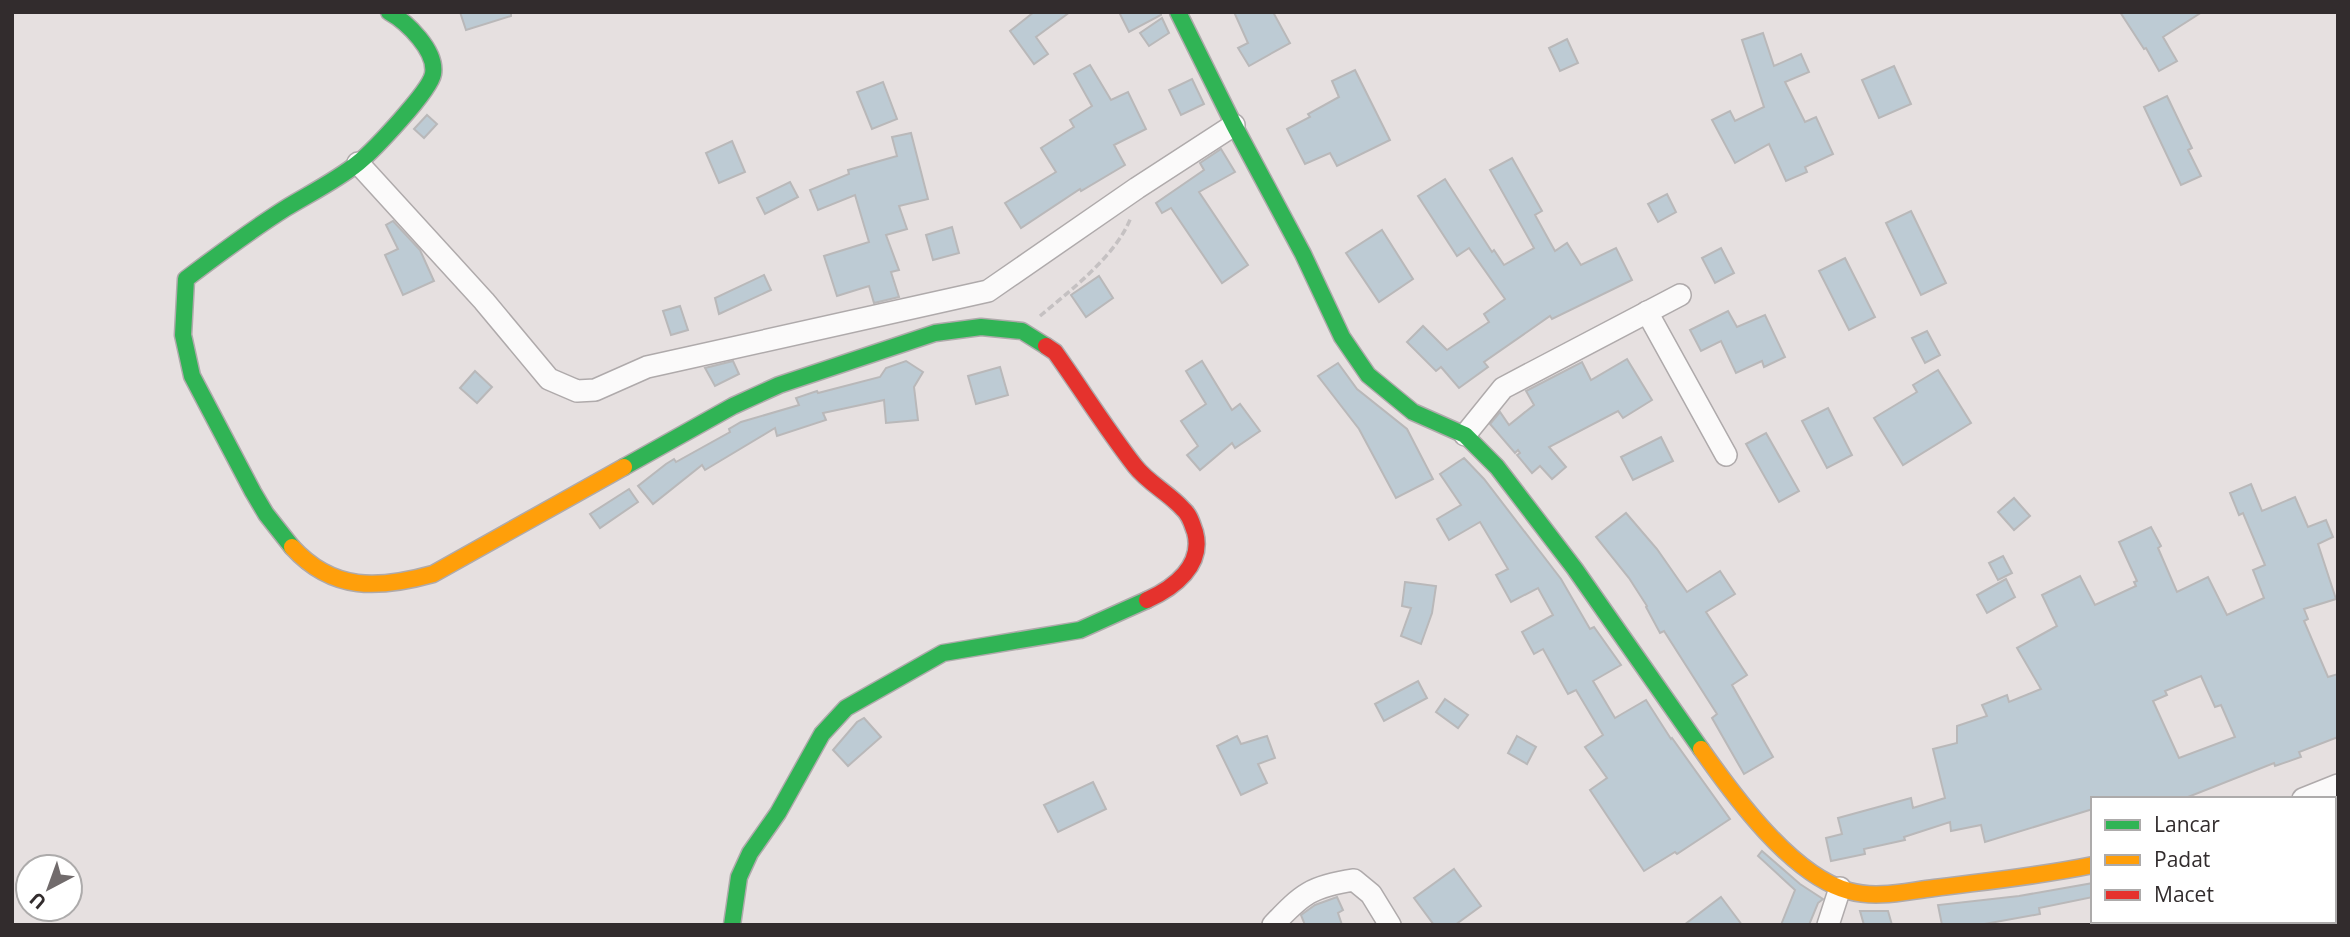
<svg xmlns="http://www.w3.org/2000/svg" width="2350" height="937" viewBox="0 0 2350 937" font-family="'Open Sans',sans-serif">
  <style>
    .building { fill: #bdcbd4; stroke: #b9b8b9; stroke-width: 2; fill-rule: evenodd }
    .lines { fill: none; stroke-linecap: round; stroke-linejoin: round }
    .street-casing { stroke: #afaaab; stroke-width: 24 }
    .fast-casing { stroke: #afaaab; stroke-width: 19 }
    .slow-casing { stroke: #afaaab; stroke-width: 19 }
    .jam-casing { stroke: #afaaab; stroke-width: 19 }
    .path { stroke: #c5c1c2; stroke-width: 3.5; stroke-dasharray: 7 3.5; stroke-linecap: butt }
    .street { stroke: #fbfafa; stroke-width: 21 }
    .fast { stroke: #30b455; stroke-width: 16 }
    .slow { stroke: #ff9f0a; stroke-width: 16 }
    .jam { stroke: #e5322d; stroke-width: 16 }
  </style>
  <rect width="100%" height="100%" fill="#e6e0e0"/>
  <g class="building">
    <path d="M460,12H511V16L466,30Z"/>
    <path d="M1034,12H1070L1036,37L1048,54L1034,64L1010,31Z"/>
    <path d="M1119,12H1161V15L1129,32Z"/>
    <path d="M1234,12H1273L1290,43L1249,66L1238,48L1248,43Z"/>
    <path d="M2120,12H2202L2163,37L2177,61L2159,71L2146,48L2144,49Z"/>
    <path d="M1162,18L1169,33L1149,46L1140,33Z"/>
    <path d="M1763,33L1774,66L1801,54L1809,72L1785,82L1805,122L1816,117L1833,154L1805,167L1807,172L1786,181L1769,144L1735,163L1712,120L1730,111L1735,121L1764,107L1742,40Z"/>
    <path d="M1567,39L1578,63L1560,71L1549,48Z"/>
    <path d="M1090,65L1111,100L1128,92L1146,129L1114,145L1125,165L1081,191L1080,189L1021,228L1005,203L1056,172L1041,148L1074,127L1070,120L1092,106L1074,74Z"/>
    <path d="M1894,66L1911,104L1879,118L1862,80Z"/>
    <path d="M1355,70L1390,140L1337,166L1330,153L1305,164L1287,129L1310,117L1308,114L1339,97L1332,81Z"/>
    <path d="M1192,79L1204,104L1181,115L1169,90Z"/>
    <path d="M883,82L897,119L872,129L857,92Z"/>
    <path d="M2167,96L2192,148L2188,150L2201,176L2181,185L2144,107Z"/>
    <path d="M427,115L437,124L424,138L414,129Z"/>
    <path d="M911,133L928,199L899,206L907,229L886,235L899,270L891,272L899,297L874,303L869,286L837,296L824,256L869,242L855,195L818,210L810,190L849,174L848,170L897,156L892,137Z"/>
    <path d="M732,141L745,172L719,183L706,153Z"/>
    <path d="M1221,149L1235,172L1199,192L1248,265L1222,283L1171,208L1162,213L1156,203L1204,170L1200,163Z"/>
    <path d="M1512,158L1542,211L1535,215L1555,251L1567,243L1581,265L1616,248L1632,280L1552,319L1550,316L1484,362L1488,367L1459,388L1441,367L1436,371L1407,342L1423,326L1447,350L1489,322L1484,314L1505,299L1469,248L1457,256L1418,196L1445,179L1492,252L1494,250L1504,265L1534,248L1490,170Z"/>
    <path d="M790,182L798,197L765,214L757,198Z"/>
    <path d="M1667,194L1676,212L1658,222L1648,204Z"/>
    <path d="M1911,211L1946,283L1921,295L1886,223Z"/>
    <path d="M393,221L420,250L434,281L403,295L385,255L398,249L386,225Z"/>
    <path d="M952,227L959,253L933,260L926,235Z"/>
    <path d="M1382,230L1413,279L1379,302L1346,253Z"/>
    <path d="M1721,248L1734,273L1715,283L1702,258Z"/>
    <path d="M1845,258L1875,317L1849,330L1819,271Z"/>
    <path d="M764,275L771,290L719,314L715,298Z"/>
    <path d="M1099,276L1113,298L1086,317L1071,295Z"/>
    <path d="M680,306L688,330L671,335L663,311Z"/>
    <path d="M1728,311L1737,327L1765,315L1785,357L1764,367L1762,361L1736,373L1721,341L1701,351L1690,330Z"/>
    <path d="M1927,331L1940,355L1925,363L1912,338Z"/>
    <path d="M1627,359L1652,400L1623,418L1618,411L1549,447L1566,467L1552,479L1540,466L1532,473L1517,455L1520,453L1518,450L1515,453L1490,424L1500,412L1509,425L1534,405L1526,391L1582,362L1591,380Z"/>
    <path d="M733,361L739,374L715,386L705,368Z"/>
    <path d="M906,361L923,372L914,387L918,420L886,423L884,400L823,413L826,420L777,436L775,428L705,470L702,465L653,504L638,486L666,464L674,459L676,462L730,432L729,429L741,422L799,405L796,398L817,391L818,393L880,377L886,368Z"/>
    <path d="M1202,361L1232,410L1240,404L1260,431L1235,448L1232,443L1200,470L1187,455L1198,446L1181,421L1206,404L1186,371Z"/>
    <path d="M1338,363L1357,389L1407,429L1433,479L1396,498L1359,429L1318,376Z"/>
    <path d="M1000,367L1008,395L976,404L968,376Z"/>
    <path d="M1938,370L1971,423L1903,465L1874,418L1917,392L1913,385Z"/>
    <path d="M475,371L492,387L477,403L460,388Z"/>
    <path d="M1828,408L1852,455L1827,468L1802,421Z"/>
    <path d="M1766,433L1799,491L1779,502L1746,444Z"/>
    <path d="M1661,437L1673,461L1633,480L1621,457Z"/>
    <path d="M1464,458L1484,479L1561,579L1590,629L1594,627L1621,665L1593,681L1615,718L1646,700L1671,739L1672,738L1730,819L1677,854L1675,852L1644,871L1590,790L1607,778L1585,747L1603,735L1576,690L1568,694L1543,649L1534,654L1522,632L1553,615L1538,588L1511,602L1496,575L1508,569L1480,522L1449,540L1437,519L1461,505L1440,474Z"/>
    <path d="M2251,484L2262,511L2295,497L2308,527L2326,520L2333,537L2318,544L2336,599L2304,609L2308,619L2304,621L2328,677L2338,674V737L2299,752L2301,757L2275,766L2274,763L2183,799H2093V809L1985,842L1981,825L1951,831L1950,822L1904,837L1905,840L1864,849L1865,854L1831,861L1826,838L1842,834L1838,818L1911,798L1913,808L1945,798L1933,749L1957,743V726L1987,716L1982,705L2007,695L2009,702L2041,689L2017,648L2057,626L2042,595L2080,576L2095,605L2136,586L2134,582L2137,581L2119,542L2151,527L2161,546L2158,548L2177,592L2208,577L2227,615L2264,598L2253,570L2265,565L2243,513L2239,515L2230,493ZM2201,676L2215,707L2221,705L2235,737L2179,758L2153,701L2167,695L2165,691Z"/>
    <path d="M629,489L638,502L600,528L590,514Z"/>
    <path d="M2014,498L2030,516L2014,530L1998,512Z"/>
    <path d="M1626,513L1657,549L1687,592L1720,571L1735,594L1706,612L1747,675L1732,685L1773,757L1744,774L1712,718L1717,714L1664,631L1660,633L1646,607L1647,606L1629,578L1596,537Z"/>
    <path d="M2003,556L2012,573L1998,580L1989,563Z"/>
    <path d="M2006,579L2015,597L1987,613L1977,595Z"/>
    <path d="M1405,582L1436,586L1432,613L1421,644L1401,636L1411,608L1402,606Z"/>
    <path d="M1418,681L1427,698L1384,721L1375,704Z"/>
    <path d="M1445,699L1468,715L1458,728L1436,712Z"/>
    <path d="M864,718L881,737L848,766L833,750L857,722Z"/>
    <path d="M1237,736L1241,744L1267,736L1275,758L1258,764L1267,783L1241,795L1217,746Z"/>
    <path d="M1517,736L1536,747L1527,764L1508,753Z"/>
    <path d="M1093,782L1106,809L1058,832L1044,805Z"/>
    <path d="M1762,851L1800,884L1823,899L1818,903L1809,925H1781L1795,890L1758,856Z"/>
    <path d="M1454,869L1481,906L1455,925H1434L1414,898Z"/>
    <path d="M2093,883V897L2039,908L2040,914L1979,925H1942L1938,905L2019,896Z"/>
    <path d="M1337,897L1343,910L1338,913L1342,925H1305L1301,915L1315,905Z"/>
    <path d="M1721,897L1742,925H1684Z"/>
    <path d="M1860,911H1888L1892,925H1864Z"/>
  </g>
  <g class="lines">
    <g class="street-casing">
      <g id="street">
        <path d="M358,163L484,301L549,379L577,391L595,390L647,367L988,291L1137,188L1234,125"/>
        <path d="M1647,312L1726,455"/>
        <path d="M1465,435L1503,388L1680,295"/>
        <path d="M2303,799L2338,785"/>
        <path d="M2242,921L2244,925"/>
        <path d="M1273,925C1302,894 1312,886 1354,880L1371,894L1390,925"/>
        <path d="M1828,925L1840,888"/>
      </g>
    </g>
    <g class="fast-casing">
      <g id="fast">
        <path d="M1178,12L1234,125L1303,254L1342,337L1368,375L1413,412L1465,435L1497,467L1575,569L1701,749"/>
        <path d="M624,467L733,406L779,385L935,333L981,327L1022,331L1046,346"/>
        <path d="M292,547L266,514L253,492L192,376L183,335L186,279C219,254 251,230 286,208C309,194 337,180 358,163C374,150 430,91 433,74C437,51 407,22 389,12"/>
        <path d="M732,925L739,877L750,853L778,813L822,734L846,708L943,653L1080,630L1147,600"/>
      </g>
    </g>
    <g class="slow-casing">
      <g id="slow">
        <path d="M292,547C333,592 379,589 433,574L624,467"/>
        <path d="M1701,749C1734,796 1792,876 1849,891C1877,899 1907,891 1934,888C1988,881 2040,876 2093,865"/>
      </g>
    </g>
    <g class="jam-casing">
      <path id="jam" d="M1046,346L1055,352C1082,390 1107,430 1135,466C1148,483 1169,493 1183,509C1190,515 1192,524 1195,532C1204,565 1174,588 1147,600"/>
    </g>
    <path class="path" d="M1040,316C1071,290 1117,255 1131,217"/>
    <use href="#street" class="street"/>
    <use href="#fast" class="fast"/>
    <use href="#slow" class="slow"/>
    <use href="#jam" class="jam"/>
  </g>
  <rect width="2350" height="937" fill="none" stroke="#322c2d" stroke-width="28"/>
  <rect x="2091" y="797" width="245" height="126" fill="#ffffff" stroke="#adabab" stroke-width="2"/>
  <rect x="2105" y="820" width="35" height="10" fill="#30b455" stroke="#adabab" stroke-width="2"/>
  <text x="2154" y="832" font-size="21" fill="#322c2d">Lancar</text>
  <rect x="2105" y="855" width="35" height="10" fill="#ff9f0a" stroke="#adabab" stroke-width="2"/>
  <text x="2154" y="867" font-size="21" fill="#322c2d">Padat</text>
  <rect x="2105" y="890" width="35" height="10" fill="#e5322d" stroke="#adabab" stroke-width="2"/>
  <text x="2154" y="902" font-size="21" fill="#322c2d">Macet</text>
  <g transform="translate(49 888) rotate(221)"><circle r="33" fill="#ffffff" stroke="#adabab" stroke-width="2"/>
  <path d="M0-5L12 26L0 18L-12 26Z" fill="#716b6c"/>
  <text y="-10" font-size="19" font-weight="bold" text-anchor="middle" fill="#322c2d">U</text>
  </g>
</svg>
